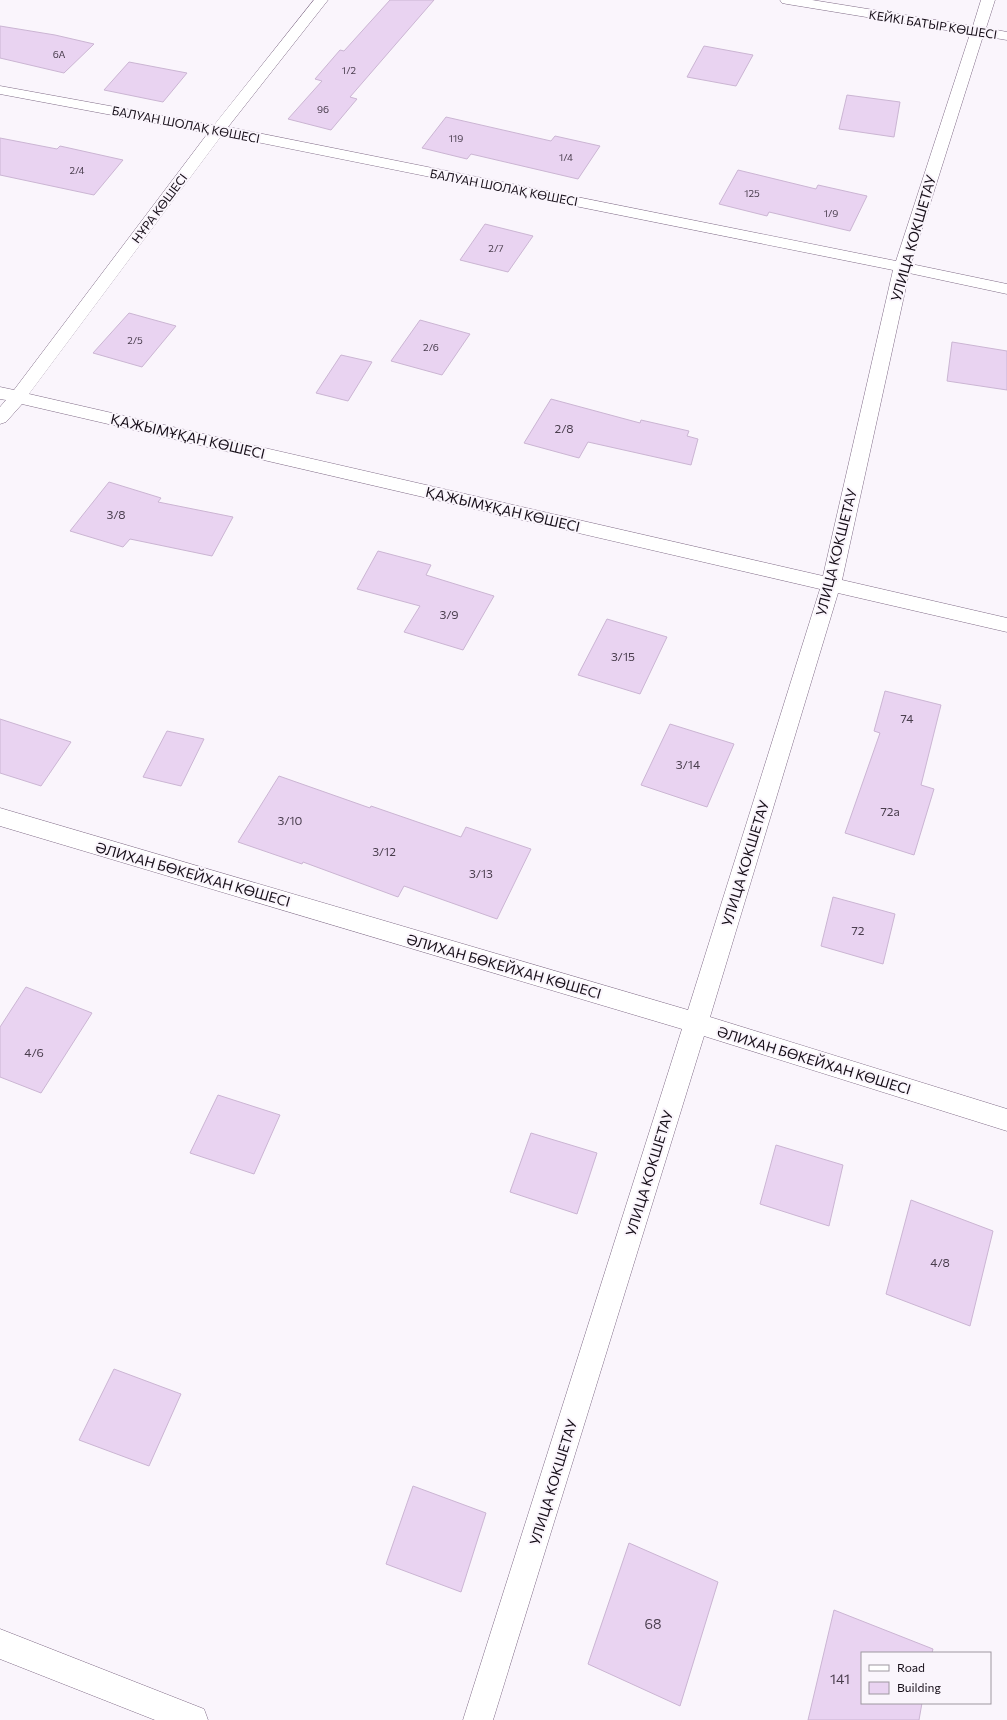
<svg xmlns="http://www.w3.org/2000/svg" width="1007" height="1720" viewBox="0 0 1007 1720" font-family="Commissioner,sans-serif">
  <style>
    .building { fill: #e9d3f1; stroke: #cbb5d3 }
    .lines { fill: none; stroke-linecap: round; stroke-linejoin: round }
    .minor-casing { stroke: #806c87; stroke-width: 1 }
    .minor { fill: #fff; fill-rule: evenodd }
    .labels { text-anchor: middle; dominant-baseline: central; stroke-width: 4; stroke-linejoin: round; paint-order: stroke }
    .far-number-label { font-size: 10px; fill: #4a3e4e }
    .far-street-label { font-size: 12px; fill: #150d17; stroke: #faf5fc }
    .number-label { font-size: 12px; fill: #4a3e4e }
    .street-label { font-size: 14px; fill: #150d17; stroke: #faf5fc }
    .near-number-label { font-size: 14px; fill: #4a3e4e }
  </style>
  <rect width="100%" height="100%" fill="#faf5fc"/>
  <g class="building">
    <path d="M390,0H434L350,97L357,99L331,130L288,119L322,81L315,79L340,50L344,51Z"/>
    <path d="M0,26L55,35L94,44L64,73L0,58Z"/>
    <path d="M704,46L753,55L736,86L687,77Z"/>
    <path d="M129,62L187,73L163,102L104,90Z"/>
    <path d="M847,95L900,102L894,137L839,129Z"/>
    <path d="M446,117L551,141L555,136L600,146L578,179L471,154L467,159L422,148Z"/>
    <path d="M0,138L57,149L60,146L123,160L94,195L0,175Z"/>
    <path d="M738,170L816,189L818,185L867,196L850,231L769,212L767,216L719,204Z"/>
    <path d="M485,224L533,236L508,272L460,260Z"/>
    <path d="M129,313L176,326L142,367L93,353Z"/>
    <path d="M420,320L470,334L442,375L391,361Z"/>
    <path d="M952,342L1007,351V390L947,381Z"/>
    <path d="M341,355L372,362L348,401L316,393Z"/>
    <path d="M551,399L640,423L641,420L689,431L687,436L698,439L691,465L588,442L579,458L524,443Z"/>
    <path d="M109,482L161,498L158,502L233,517L212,556L130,539L123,547L70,531Z"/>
    <path d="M378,551L431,565L426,575L494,596L463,650L404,632L420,606L357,589Z"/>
    <path d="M607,619L667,637L640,694L578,675Z"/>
    <path d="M885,691L941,705L921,785L934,789L914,855L845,833L880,733L874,731Z"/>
    <path d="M0,719L71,742L41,786L0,773Z"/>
    <path d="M670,724L734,744L707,807L641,785Z"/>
    <path d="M167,731L204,739L181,786L143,777Z"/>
    <path d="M279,776L370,808L371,806L461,837L466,827L531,849L497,919L404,886L398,897L303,862L302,864L238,842Z"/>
    <path d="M833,897L895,914L883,964L821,946Z"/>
    <path d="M26,987L92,1013L41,1093L0,1077V1027Z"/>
    <path d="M218,1095L280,1115L254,1174L190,1153Z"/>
    <path d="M531,1133L597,1153L577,1214L510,1192Z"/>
    <path d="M776,1145L843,1165L829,1226L760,1204Z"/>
    <path d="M911,1200L993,1231L970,1326L886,1294Z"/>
    <path d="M114,1369L181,1394L149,1466L79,1440Z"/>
    <path d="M413,1486L486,1513L461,1592L386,1564Z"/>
    <path d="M629,1543L718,1582L680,1706L588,1664Z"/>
    <path d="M834,1610L933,1649L932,1653H862V1703H922L919,1720H808Z"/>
  </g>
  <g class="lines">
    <g class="minor-casing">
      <g id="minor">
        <path d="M314,0H328L228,127L896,261L970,34L787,4L782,3L780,0H812L973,26L981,0H995L986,28L1007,32V40L983,36L911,264L1007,284V294L909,273L842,580L1007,618V632L838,593L710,1017L1007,1109V1131L704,1036L493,1720H463L682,1029L0,826V808L688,1010L820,589L22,404L6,422L0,424V407L6,400L0,399V387L14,390L208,133L0,94V86L214,125ZM222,135L893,270L823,576L29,394Z"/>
        <path d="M0,1629L204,1709L208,1720H155L0,1659Z"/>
      </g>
    </g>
    <use href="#minor" class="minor"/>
  </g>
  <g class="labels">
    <g class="far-number-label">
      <text x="59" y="54">6А</text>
      <text x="349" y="70">1/2</text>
      <text x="323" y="109">96</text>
      <text x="456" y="138">119</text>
      <text x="566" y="157">1/4</text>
      <text x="77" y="170">2/4</text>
      <text x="752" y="193">125</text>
      <text x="831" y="213">1/9</text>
      <text x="496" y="248">2/7</text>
      <text x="135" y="340">2/5</text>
      <text x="431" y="347">2/6</text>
    </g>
    <g class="far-street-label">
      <text transform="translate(933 24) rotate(9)">КЕЙКІ БАТЫР КӨШЕСІ</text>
      <text transform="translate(186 124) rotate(11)">БАЛУАН ШОЛАҚ КӨШЕСІ</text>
      <text transform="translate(504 187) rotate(11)">БАЛУАН ШОЛАҚ КӨШЕСІ</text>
      <text transform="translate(159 208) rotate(-53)">НҰРА КӨШЕСІ</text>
    </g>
    <g class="number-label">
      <text x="564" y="428">2/8</text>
      <text x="116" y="514">3/8</text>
      <text x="449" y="614">3/9</text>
      <text x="623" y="656">3/15</text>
      <text x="907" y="718">74</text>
      <text x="688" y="764">3/14</text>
      <text x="890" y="811">72а</text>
      <text x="290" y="820">3/10</text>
      <text x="384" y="851">3/12</text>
      <text x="481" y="873">3/13</text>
      <text x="858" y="930">72</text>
      <text x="34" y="1052">4/6</text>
      <text x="940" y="1262">4/8</text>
    </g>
    <g class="street-label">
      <text transform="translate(913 238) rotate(-74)">УЛИЦА КОКШЕТАУ</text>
      <text transform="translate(188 436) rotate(13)">ҚАЖЫМҰҚАН КӨШЕСІ</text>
      <text transform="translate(503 509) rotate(13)">ҚАЖЫМҰҚАН КӨШЕСІ</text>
      <text transform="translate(836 552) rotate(-76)">УЛИЦА КОКШЕТАУ</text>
      <text transform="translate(745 863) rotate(-73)">УЛИЦА КОКШЕТАУ</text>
      <text transform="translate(193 874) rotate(16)">ӘЛИХАН БӨКЕЙХАН КӨШЕСІ</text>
      <text transform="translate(504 966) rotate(16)">ӘЛИХАН БӨКЕЙХАН КӨШЕСІ</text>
      <text transform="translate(814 1060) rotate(17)">ӘЛИХАН БӨКЕЙХАН КӨШЕСІ</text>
      <text transform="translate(649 1173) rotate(-73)">УЛИЦА КОКШЕТАУ</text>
      <text transform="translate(553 1482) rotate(-73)">УЛИЦА КОКШЕТАУ</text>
    </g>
    <g class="near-number-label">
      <text x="653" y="1623">68</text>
      <text x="840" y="1678">141</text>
    </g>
  </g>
  <rect x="861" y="1652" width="130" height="52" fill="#faf5fc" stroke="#9e98a0"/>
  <rect x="869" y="1665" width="20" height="6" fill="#ffffff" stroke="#9e98a0"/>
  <text x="897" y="1672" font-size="12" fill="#150d17">Road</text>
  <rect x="869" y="1682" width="20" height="12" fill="#e9d3f1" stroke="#9e98a0"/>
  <text x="897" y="1692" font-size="12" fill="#150d17">Building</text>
</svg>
